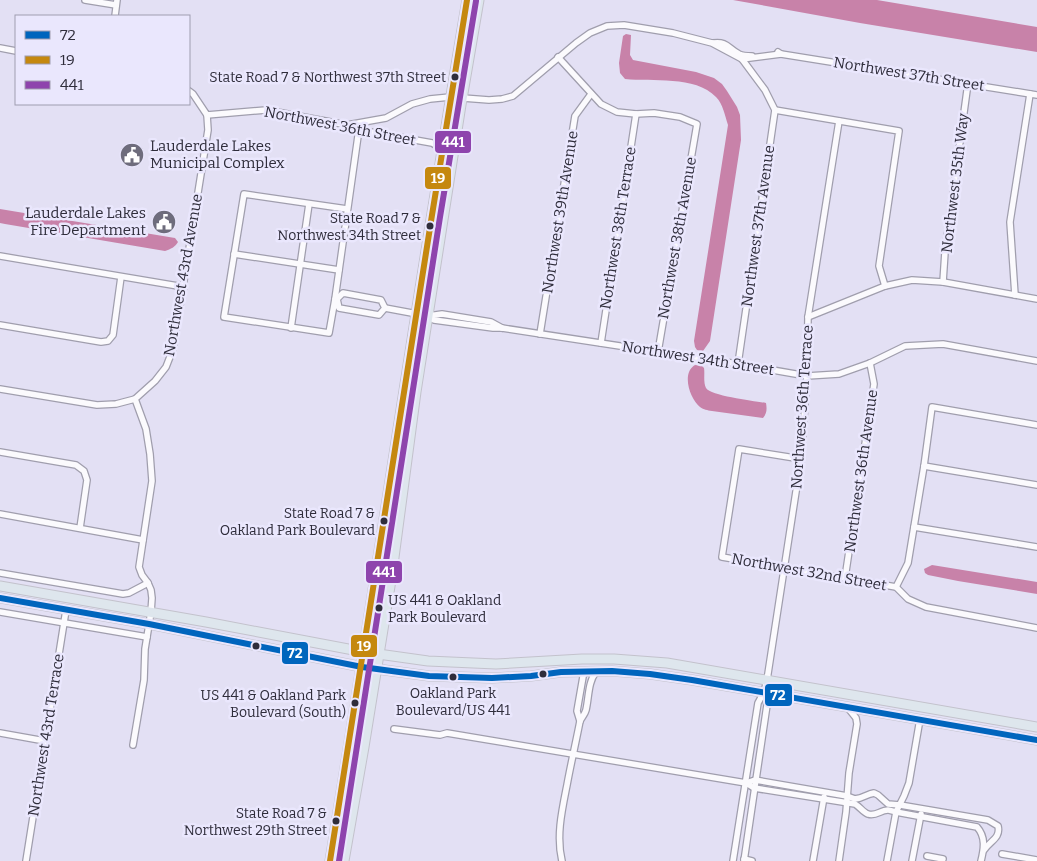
<svg xmlns="http://www.w3.org/2000/svg" width="1037" height="861" viewBox="0 0 1037 861" font-family="Bitter,serif">
  <style>
    .water { fill: #c882a9 }
    .lines { fill: none; stroke-linecap: round; stroke-linejoin: round }
    .minor-casing { stroke: #a09ead; stroke-width: 8 }
    .primary-casing { stroke: #c3c2cc; stroke-width: 11 }
    .minor { stroke: #fbfafd; stroke-width: 5.5 }
    .primary { stroke: #dee6ed; stroke-width: 9 }
    .bus-1-casing { stroke: #eae7fd; stroke-width: 10 }
    .bus-2-casing { stroke: #eae7fd; stroke-width: 10 }
    .bus-3-casing { stroke: #eae7fd; stroke-width: 10 }
    .bus-1 { stroke: #0065bd; stroke-width: 6 }
    .bus-2 { stroke: #c5880f; stroke-width: 6 }
    .bus-3 { stroke: #8e44ad; stroke-width: 6 }
    .bus-dot { fill: #2f2d3b; stroke: #eae7fd; stroke-width: 2 }
    .labels { text-anchor: middle; dominant-baseline: central; stroke-width: 5; stroke-linejoin: round; paint-order: stroke }
    .bus-label { font-size: 14px; fill: #2f2d3b; stroke: #eae7fd; text-anchor: end }
    .street-label { font-size: 15px; fill: #2f2d3b; stroke: #eae7fd }
    .poi-label { font-size: 15px; fill: #2f2d3b; stroke: #eae7fd; text-anchor: start }
    .line-badge { stroke: #eae7fd; stroke-width: 2 }
    .badge-label { font-size: 14px; text-anchor: middle; font-weight: bold; fill: #fff }
  </style>
  <rect width="100%" height="100%" fill="#e3e0f4"/>
  <g class="water">
    <path d="M733,0H877L1037,27V52L860,23Z"/>
    <path d="M626,34L631,35L630,55L633,60L696,72L714,78L722,84L727,91L737,107L740,115L741,140L710,341L703,351L697,350L695,347L694,341L728,125C725,116 723,104 716,97C695,75 652,82 625,79L620,73L619,63L623,36Z"/>
    <path d="M0,209L175,238L178,242C175,247 171,249 165,251L5,224L0,223Z"/>
    <path d="M695,365L702,366L704,368C705,374 703,382 706,388C711,396 755,401 766,403C767,409 767,413 763,418L712,411C707,410 704,410 700,407C690,399 681,373 695,365Z"/>
    <path d="M932,565L1037,582V594L958,581L928,575L925,573L924,569Z"/>
  </g>
  <g class="lines">
    <g class="minor-casing">
      <g id="minor">
        <path d="M85,0L116,5"/>
        <path d="M115,16L117,0"/>
        <path d="M713,43C727,41 728,48 739,54C743,56 748,56 752,56"/>
        <path d="M0,48L16,51"/>
        <path d="M778,52L781,54L1037,95"/>
        <path d="M558,57L601,104L617,112L636,114L654,113L680,117L697,124L658,352"/>
        <path d="M189,91L193,94L207,115L266,110L347,125L365,131L432,143L442,149"/>
        <path d="M775,110L899,131L879,266L885,286"/>
        <path d="M347,125L386,118L412,104L430,99L450,97L489,100L502,99L513,96L576,43L590,33L607,26L624,25L673,33L712,43L742,59L781,54"/>
        <path d="M234,254L339,270"/>
        <path d="M0,256L184,287"/>
        <path d="M943,282L945,252L968,83"/>
        <path d="M1015,295L1010,222L1030,94"/>
        <path d="M335,299L359,129"/>
        <path d="M337,299L339,308L379,315L385,308L381,300L343,293L337,299H335L329,333L224,317L244,194L347,209"/>
        <path d="M385,308L428,316L442,314L491,322L502,328"/>
        <path d="M428,316L434,320L493,328H502L738,364L807,376L839,374L870,363L905,346L943,344L1037,361"/>
        <path d="M808,317L885,286L912,280L943,282L1037,299"/>
        <path d="M0,325L101,342L108,341L113,335L121,277"/>
        <path d="M291,328L309,204"/>
        <path d="M540,334L575,116L591,94"/>
        <path d="M601,343L636,114"/>
        <path d="M738,364L775,110L765,90L742,59L741,57"/>
        <path d="M0,389L97,405L116,404L135,399"/>
        <path d="M0,452L76,465L84,471L87,480L80,528"/>
        <path d="M801,459L739,449L722,557L896,587L908,599L926,607L1037,628"/>
        <path d="M924,466L1037,485"/>
        <path d="M0,514L143,540"/>
        <path d="M914,527L1037,547"/>
        <path d="M0,573L123,594L129,593L148,583"/>
        <path d="M845,578L874,384L870,363"/>
        <path d="M896,587L908,563L924,466L932,407L1037,425"/>
        <path d="M0,612L147,637"/>
        <path d="M580,721L577,711L584,671"/>
        <path d="M394,729L440,735L447,733L453,734L746,783L754,788L855,804C860,807 864,813 868,814C876,817 880,810 888,810C889,810 896,812 896,812L977,827C986,837 984,849 981,861"/>
        <path d="M0,733L45,741"/>
        <path d="M133,745L144,680L145,649L151,612L152,598L151,590L148,583L142,575L139,567L152,481L150,454L146,429L135,399L155,381L166,367L173,349L208,130L207,115"/>
        <path d="M746,783L755,780L847,796L855,799L860,798L870,794L874,793L878,795L888,804L900,805L988,820L998,826C1001,838 990,841 984,850"/>
        <path d="M1002,854L1037,860"/>
        <path d="M927,856L943,859L942,861"/>
        <path d="M744,859L752,861"/>
        <path d="M26,861L66,610"/>
        <path d="M562,861C556,836 562,810 567,785C571,763 576,742 580,721C582,717 585,714 586,710C589,697 588,682 596,672"/>
        <path d="M733,861L758,703L764,692L767,680L801,459L807,376L808,317L839,121"/>
        <path d="M744,861L767,705L764,692"/>
        <path d="M813,861L824,797"/>
        <path d="M839,861L846,812L849,773L857,724L856,718L848,708"/>
        <path d="M887,861L896,812L904,796L909,783L920,719"/>
        <path d="M912,861L921,814"/>
      </g>
    </g>
    <g class="primary-casing">
      <g id="primary">
        <path d="M0,586L206,622L364,652L428,661L496,664L582,659H614L667,663L1037,727"/>
        <path d="M0,598L149,624L362,667L429,676L492,678L531,676L561,672L612,671L650,674L692,680L1037,740"/>
        <path d="M330,861C377,574 418,287 467,0"/>
        <path d="M344,861L364,747L391,580L416,392L461,105L479,0"/>
      </g>
    </g>
    <use href="#minor" class="minor"/>
    <use href="#primary" class="primary"/>
    <g class="bus-1-casing">
      <path id="bus-1" d="M0,598L149,624L362,667L429,676L492,678L531,676L561,672L612,671L650,674L692,680L1037,740"/>
    </g>
    <g class="bus-2-casing">
      <path id="bus-2" d="M330,861L432,215L467,0"/>
    </g>
    <g class="bus-3-casing">
      <path id="bus-3" d="M339,861L440,217L476,1"/>
    </g>
    <use href="#bus-1" class="bus-1"/>
    <use href="#bus-2" class="bus-2"/>
    <use href="#bus-3" class="bus-3"/>
  </g>
  <defs>
    <g id="civic-disc" transform="scale(1.25)"><circle r="9.5" fill="#6e6c7c" stroke="#eae7fd"/><path d="M-.6-6.5H3V-4.5H.6V-3L4-1V1h2V6H-6V1h2V-1L-.6-3ZM-1.2 2.5V6h2.4V2.5Z" fill="#fff"/></g>
  </defs>
  <g fill-rule="evenodd">
    <use href="#civic-disc" x="132" y="155"/>
    <use href="#civic-disc" x="164" y="222"/>
  </g>
  <g class="bus-dot">
    <circle cx="455" cy="77" r="4.5"/>
    <circle cx="430" cy="226" r="4.5"/>
    <circle cx="384" cy="521" r="4.5"/>
    <circle cx="379" cy="608" r="4.5"/>
    <circle cx="256" cy="646" r="4.5"/>
    <circle cx="543" cy="674" r="4.5"/>
    <circle cx="453" cy="677" r="4.5"/>
    <circle cx="355" cy="703" r="4.5"/>
    <circle cx="336" cy="821" r="4.5"/>
  </g>
  <g class="labels">
    <g class="bus-label">
      <text x="446" y="77">State Road 7 &amp; Northwest 37th Street</text>
      <text x="421" y="218">State Road 7 &amp;<tspan x="421" dy="17">Northwest 34th Street</tspan></text>
      <text x="375" y="513">State Road 7 &amp;<tspan x="375" dy="17">Oakland Park Boulevard</tspan></text>
      <text x="388" y="600" text-anchor="start">US 441 &amp; Oakland<tspan x="388" dy="17">Park Boulevard</tspan></text>
      <text x="453" y="693" text-anchor="middle">Oakland Park<tspan x="453" dy="17">Boulevard/US 441</tspan></text>
      <text x="346" y="695">US 441 &amp; Oakland Park<tspan x="346" dy="17">Boulevard (South)</tspan></text>
      <text x="327" y="813">State Road 7 &amp;<tspan x="327" dy="17">Northwest 29th Street</tspan></text>
    </g>
    <g class="street-label">
      <text transform="translate(909 74) rotate(9)">Northwest 37th Street</text>
      <text transform="translate(340 126) rotate(11)">Northwest 36th Street</text>
      <text transform="translate(955 183) rotate(-83)">Northwest 35th Way</text>
      <text transform="translate(560 212) rotate(-81)">Northwest 39th Avenue</text>
      <text transform="translate(758 226) rotate(-82)">Northwest 37th Avenue</text>
      <text transform="translate(618 228) rotate(-81)">Northwest 38th Terrace</text>
      <text transform="translate(677 238) rotate(-80)">Northwest 38th Avenue</text>
      <text transform="translate(183 275) rotate(-80)">Northwest 43rd Avenue</text>
      <text transform="translate(698 358) rotate(9)">Northwest 34th Street</text>
      <text transform="translate(802 407) rotate(-86)">Northwest 36th Terrace</text>
      <text transform="translate(861 471) rotate(-82)">Northwest 36th Avenue</text>
      <text transform="translate(809 572) rotate(10)">Northwest 32nd Street</text>
      <text transform="translate(46 735) rotate(-81)">Northwest 43rd Terrace</text>
    </g>
    <g class="poi-label">
      <text x="150" y="146">Lauderdale Lakes<tspan x="150" dy="17">Municipal Complex</tspan></text>
      <text x="146" y="213" text-anchor="end">Lauderdale Lakes<tspan x="146" dy="17">Fire Department</tspan></text>
    </g>
  </g>
  <g class="line-badge">
    <rect x="434" y="130" width="38" height="24" rx="5" fill="#8e44ad"/>
    <rect x="424" y="166" width="28" height="24" rx="5" fill="#c5880f"/>
    <rect x="365" y="560" width="38" height="24" rx="5" fill="#8e44ad"/>
    <rect x="350" y="634" width="28" height="24" rx="5" fill="#c5880f"/>
    <rect x="281" y="641" width="28" height="24" rx="5" fill="#0065bd"/>
    <rect x="764" y="683" width="29" height="24" rx="5" fill="#0065bd"/>
  </g>
  <g class="badge-label">
    <text x="453" y="147">441</text>
    <text x="438" y="183">19</text>
    <text x="384" y="577">441</text>
    <text x="364" y="651">19</text>
    <text x="295" y="658">72</text>
    <text x="778" y="700">72</text>
  </g>
  <rect x="15" y="15" width="175" height="90" fill="#eae7fd" stroke="#9f9daf"/>
  <rect x="25" y="31" width="25" height="8" fill="#0065bd" stroke="#9f9daf"/>
  <text x="60" y="40" font-size="15" fill="#2f2d3b">72</text>
  <rect x="25" y="56" width="25" height="8" fill="#c5880f" stroke="#9f9daf"/>
  <text x="60" y="65" font-size="15" fill="#2f2d3b">19</text>
  <rect x="25" y="81" width="25" height="8" fill="#8e44ad" stroke="#9f9daf"/>
  <text x="60" y="90" font-size="15" fill="#2f2d3b">441</text>
</svg>
